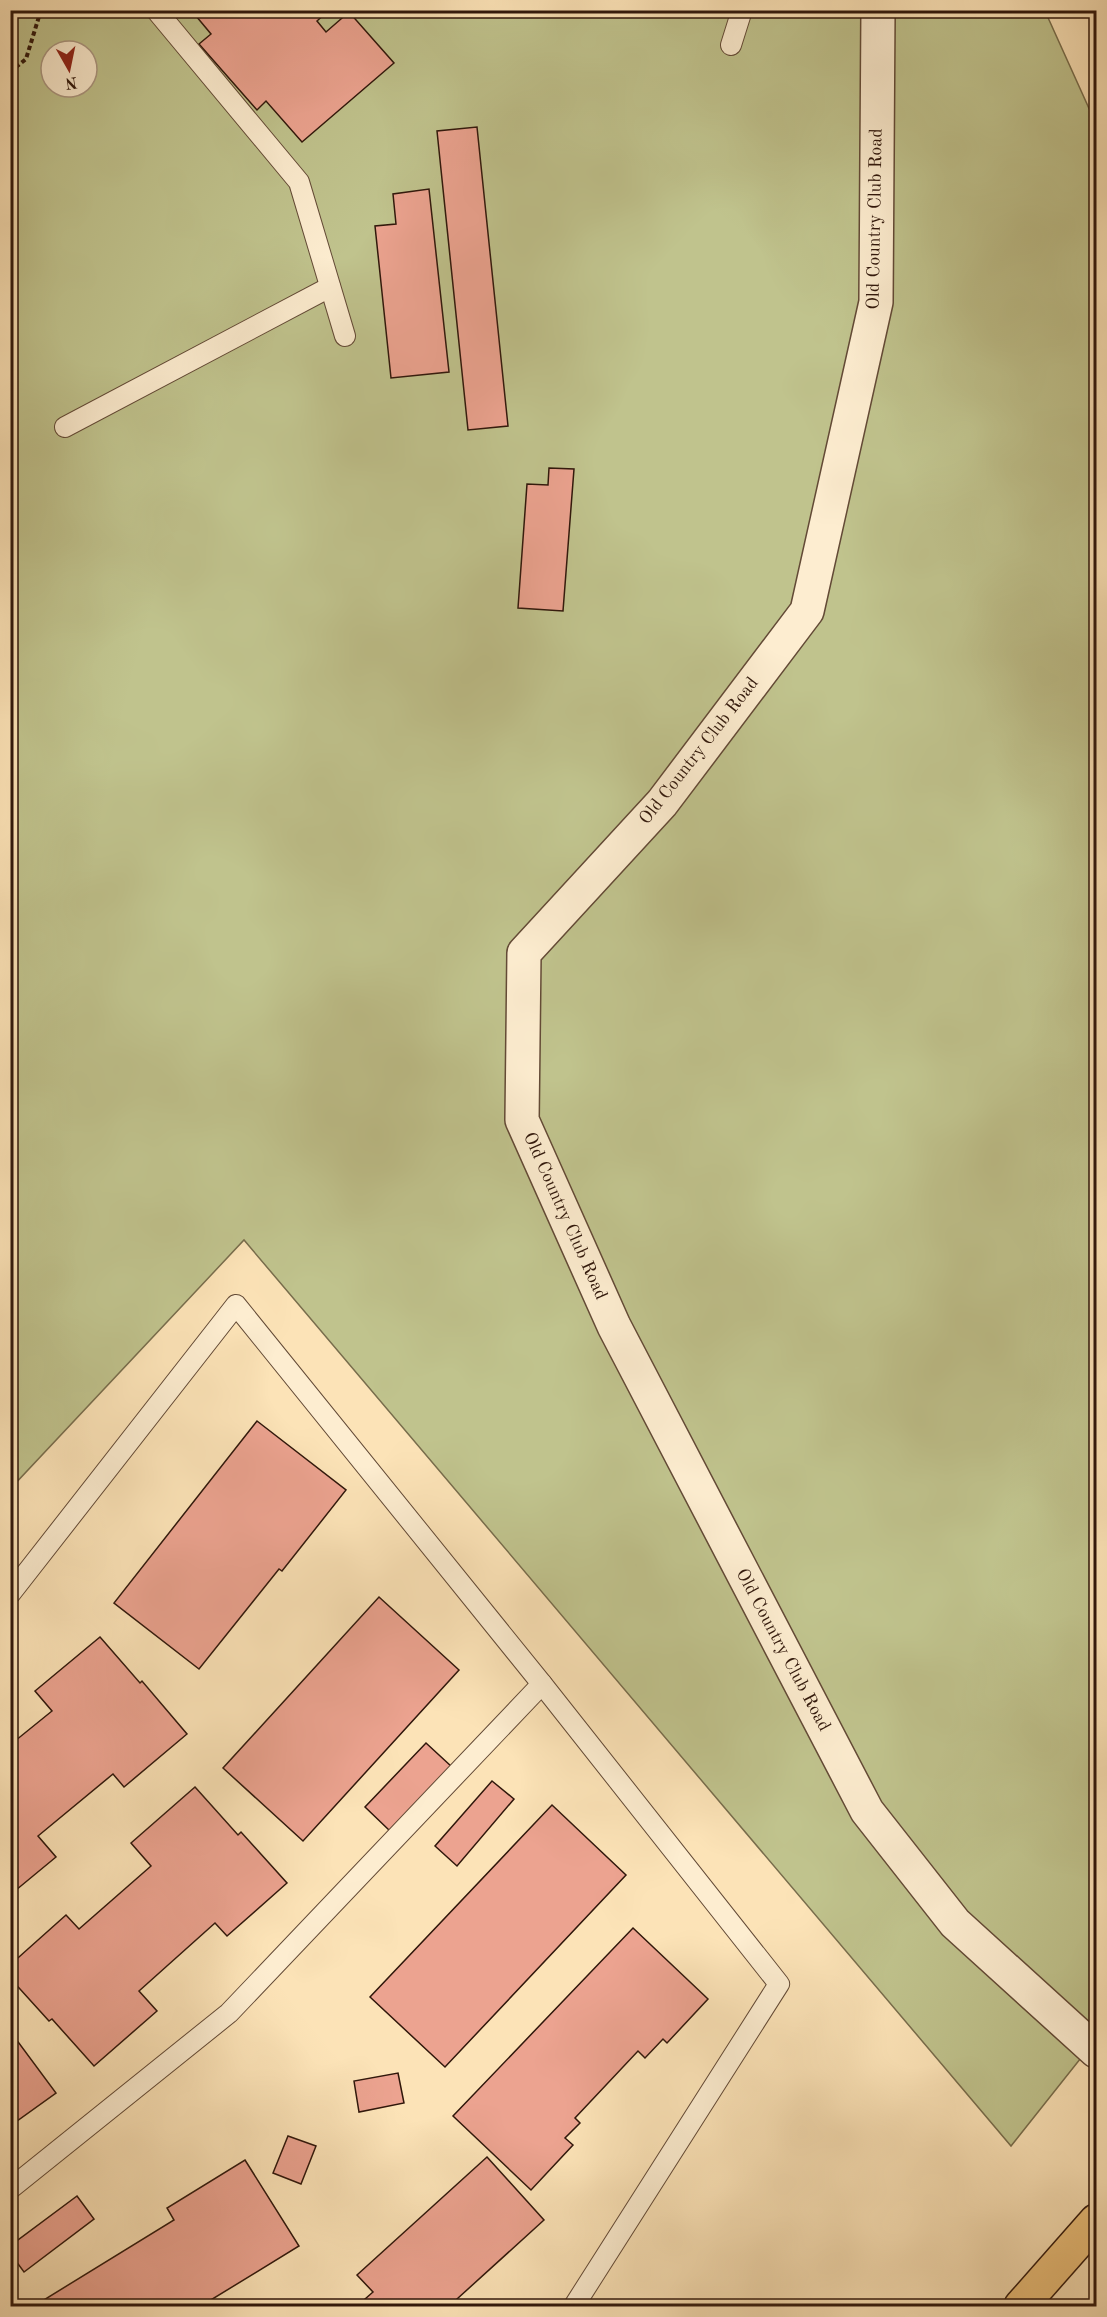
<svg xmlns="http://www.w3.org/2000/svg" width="1107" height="2317" viewBox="0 0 1107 2317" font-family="'Old Standard TT',serif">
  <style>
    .green { fill: #c0c38d; stroke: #786d4c; stroke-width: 1.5; fill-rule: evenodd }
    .building { fill: #eca390; stroke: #30170b; stroke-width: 1.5 }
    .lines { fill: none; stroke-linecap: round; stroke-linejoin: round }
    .lane-casing { stroke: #634a36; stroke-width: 22 }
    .street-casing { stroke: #634a36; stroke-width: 36 }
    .primary-casing { stroke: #30170b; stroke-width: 36 }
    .path { stroke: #30170b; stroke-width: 4; stroke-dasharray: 4.5 3; stroke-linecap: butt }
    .lane { stroke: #fdedd0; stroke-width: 20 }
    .street { stroke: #fdedd0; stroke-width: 33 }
    .primary { stroke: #eec27c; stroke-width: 33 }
    .labels { text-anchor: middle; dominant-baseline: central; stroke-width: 5; stroke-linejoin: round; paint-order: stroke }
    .street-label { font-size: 18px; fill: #30170b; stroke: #fdedd0 }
  </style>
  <rect width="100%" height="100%" fill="#fce3b7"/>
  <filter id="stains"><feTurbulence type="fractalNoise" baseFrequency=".00333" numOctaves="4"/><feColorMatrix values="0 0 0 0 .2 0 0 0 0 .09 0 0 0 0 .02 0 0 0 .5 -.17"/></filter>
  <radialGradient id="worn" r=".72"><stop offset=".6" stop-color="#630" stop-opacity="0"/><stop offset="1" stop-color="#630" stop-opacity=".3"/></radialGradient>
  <path class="green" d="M11,11H1045L1096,124V2039L1011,2146L244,1240L11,1488ZM51,51H87V87H51Z"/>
  <g class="building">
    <path d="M191,10H329L317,21L326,32L349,12L394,63L302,142L266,101L257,110L199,44L211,34Z"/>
    <path d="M477,127L508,426L468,430L437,131Z"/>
    <path d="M429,189L449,372L391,378L375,226L396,224L393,194Z"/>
    <path d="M549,468L574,469L563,611L518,608L527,484L548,485Z"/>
    <path d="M257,1421L346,1490L282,1571L279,1569L199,1669L114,1603Z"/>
    <path d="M379,1597L459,1670L303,1841L223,1768Z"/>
    <path d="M100,1637L140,1683L142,1681L187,1734L124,1787L113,1774L38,1836L56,1857L10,1895V1745L52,1711L35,1691Z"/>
    <path d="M426,1743L452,1767L390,1831L365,1807Z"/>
    <path d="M492,1781L514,1799L457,1866L435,1846Z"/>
    <path d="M195,1787L238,1835L241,1832L287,1883L227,1936L215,1923L139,1991L157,2011L94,2066L52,2019L49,2021L10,1978V1965L66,1915L79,1929L151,1866L131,1843Z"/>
    <path d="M552,1805L626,1875L445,2067L370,1997Z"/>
    <path d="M633,1928L708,1999L667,2043L663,2039L645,2058L638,2051L575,2118L580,2123L565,2138L573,2145L531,2190L453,2116Z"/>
    <path d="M10,2031L56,2093L10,2126Z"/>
    <path d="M398,2073L404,2103L359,2112L354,2081Z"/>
    <path d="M288,2136L316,2146L301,2184L273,2173Z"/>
    <path d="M487,2157L544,2220L457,2299L462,2304L460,2306H357L373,2292L357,2275Z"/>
    <path d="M245,2160L299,2246L201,2306H34L174,2220L167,2208Z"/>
    <path d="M77,2196L94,2219L24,2272L10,2253V2246Z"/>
  </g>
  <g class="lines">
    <g class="lane-casing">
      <g id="lane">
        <path d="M156,10L299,182L345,336"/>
        <path d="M731,45L742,10"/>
        <path d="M65,427L330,287"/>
        <path d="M10,1594L236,1305L542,1684L779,1984L574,2306"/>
        <path d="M10,2189L229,2013L542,1684"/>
      </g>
    </g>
    <g class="street-casing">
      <path id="street" d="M878,10L876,302L807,611L662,803L524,953L522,1120L614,1326L867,1811L955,1923L1096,2051"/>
    </g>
    <g class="primary-casing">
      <path id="primary" d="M1021,2306L1096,2221"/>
    </g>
    <g class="path">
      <path d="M10,25L23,10"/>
      <path d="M10,72L26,59L41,10"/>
    </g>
    <use href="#lane" class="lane"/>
    <use href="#street" class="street"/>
    <use href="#primary" class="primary"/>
  </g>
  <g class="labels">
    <g class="street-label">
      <text transform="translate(875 219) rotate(-89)">Old Country Club Road</text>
      <text transform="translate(699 751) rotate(-52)">Old Country Club Road</text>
      <text transform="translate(565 1216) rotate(66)">Old Country Club Road</text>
      <text transform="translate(783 1650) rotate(62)">Old Country Club Road</text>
    </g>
  </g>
  <rect width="1107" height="2317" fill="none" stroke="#fce3b7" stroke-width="36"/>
  <rect x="12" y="12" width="1083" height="2293" fill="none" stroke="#30170b" stroke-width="3"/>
  <rect x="18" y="18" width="1071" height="2281" fill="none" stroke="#30170b" stroke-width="1.5"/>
  <g transform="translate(69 69) rotate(171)"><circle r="28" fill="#fdedd0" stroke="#ab9781" stroke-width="1.5"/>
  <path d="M0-4.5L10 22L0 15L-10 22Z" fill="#8f2418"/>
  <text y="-9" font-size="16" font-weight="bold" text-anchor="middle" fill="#30170b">N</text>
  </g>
  <rect width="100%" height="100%" filter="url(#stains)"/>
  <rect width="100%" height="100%" fill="url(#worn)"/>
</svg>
